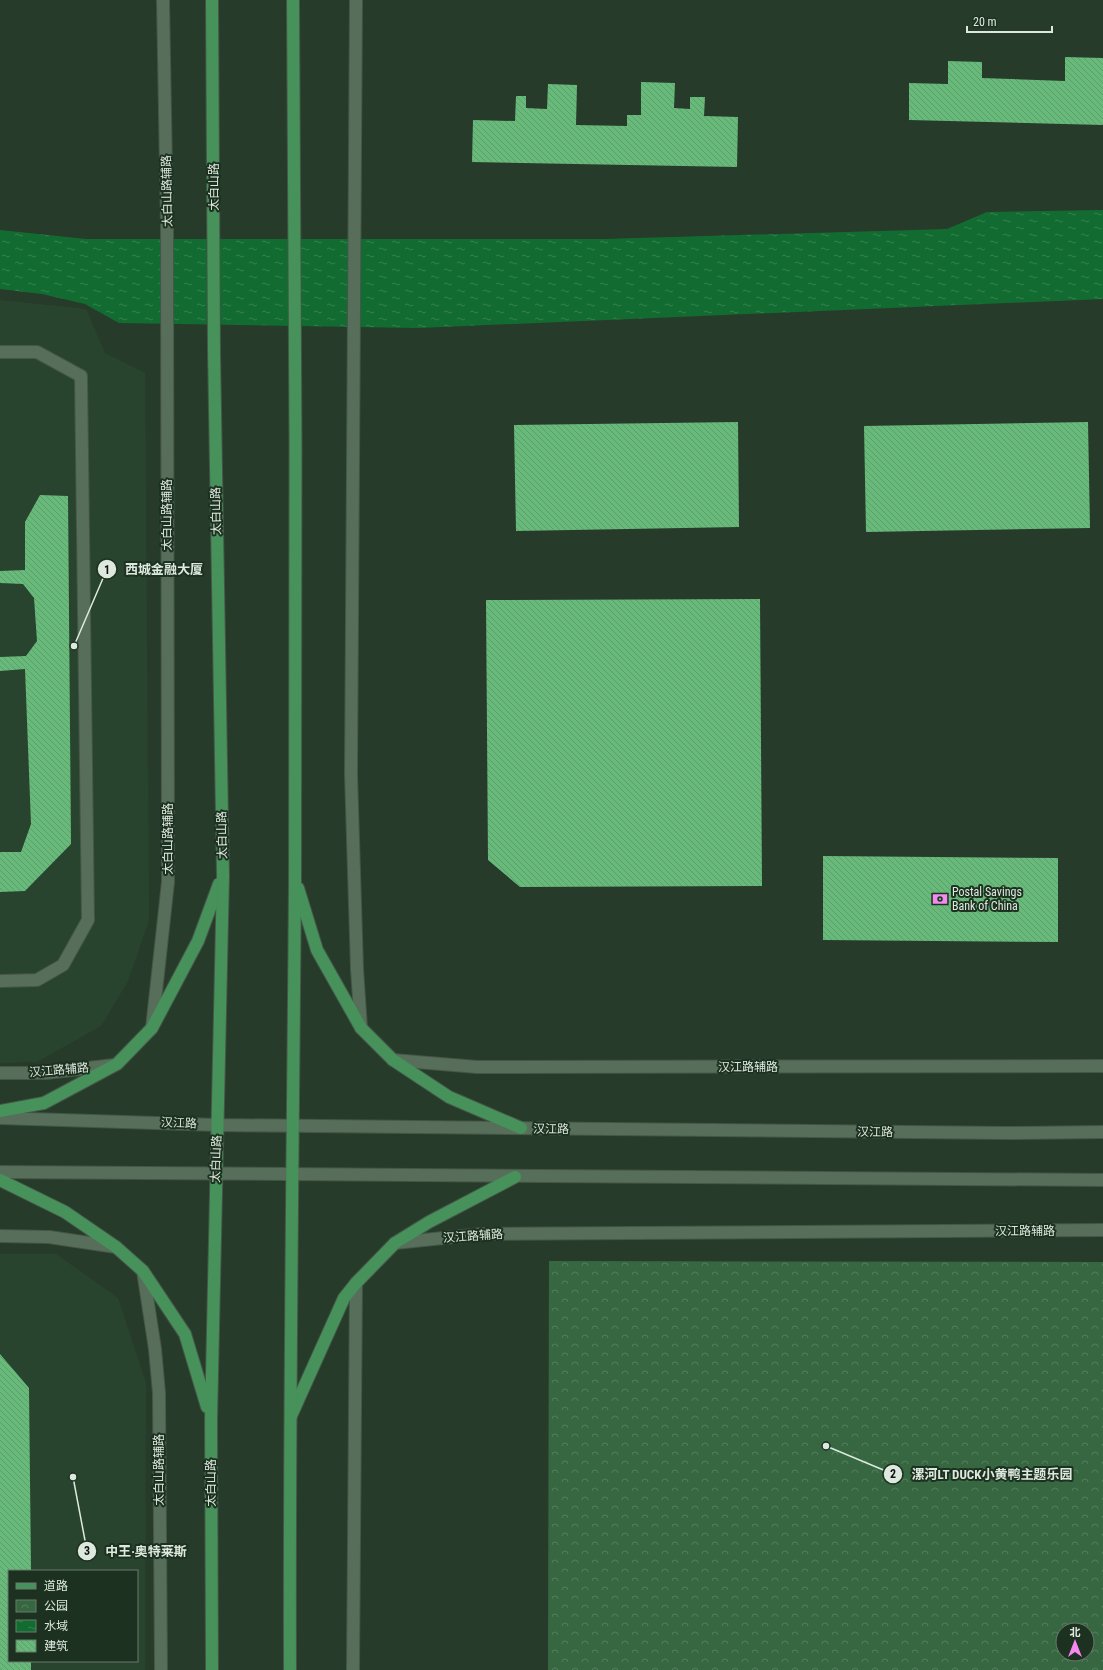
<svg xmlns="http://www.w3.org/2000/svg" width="1103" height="1670" viewBox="0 0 1103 1670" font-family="'Roboto Condensed','Noto Sans SC',sans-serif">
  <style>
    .built { fill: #29442e; fill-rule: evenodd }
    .park { fill: url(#park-crowns); fill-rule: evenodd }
    .water { fill: url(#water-ripples) }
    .building { fill: url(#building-back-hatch) }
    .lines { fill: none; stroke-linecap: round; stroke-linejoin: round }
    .minor-casing { stroke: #445647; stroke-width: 14 }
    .major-casing { stroke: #445647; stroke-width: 14 }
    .minor { stroke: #576e5b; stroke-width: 12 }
    .major { stroke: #47915a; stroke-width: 12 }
    .labels { text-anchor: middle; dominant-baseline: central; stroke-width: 4; stroke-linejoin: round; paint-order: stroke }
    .street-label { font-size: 12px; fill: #dde9de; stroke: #1d3120 }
    .poi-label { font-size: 12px; fill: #dde9de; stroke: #1d3120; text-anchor: start }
    .leader { fill: none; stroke: #dde9de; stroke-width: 1.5 }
    .callout-dot { fill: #dde9de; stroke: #1d3120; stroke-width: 1.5 }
    .mark-label { font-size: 12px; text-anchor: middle; font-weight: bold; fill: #111 }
    .callout-label { font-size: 13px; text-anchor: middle; font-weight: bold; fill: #dde9de; stroke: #1d3120; stroke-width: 4; stroke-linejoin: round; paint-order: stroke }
  </style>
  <defs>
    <pattern id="park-crowns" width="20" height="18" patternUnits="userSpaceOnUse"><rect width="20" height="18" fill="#366741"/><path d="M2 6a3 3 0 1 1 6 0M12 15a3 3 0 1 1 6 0" fill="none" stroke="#537d5c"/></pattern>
    <pattern id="water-ripples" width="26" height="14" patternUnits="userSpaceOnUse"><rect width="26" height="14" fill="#126c31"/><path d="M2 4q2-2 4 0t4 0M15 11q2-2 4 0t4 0" fill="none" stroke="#34814e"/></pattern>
    <pattern id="building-back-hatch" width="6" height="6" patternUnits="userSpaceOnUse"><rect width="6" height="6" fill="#68ba7a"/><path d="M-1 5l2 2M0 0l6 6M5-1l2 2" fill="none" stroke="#5e9d6c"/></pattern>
  </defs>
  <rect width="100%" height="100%" fill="#273b2a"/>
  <g class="built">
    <path d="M0,300L86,309L105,353L145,373L149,920L128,981L101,1026L37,1062L0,1063Z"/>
    <path d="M0,1254H56L118,1298L146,1383L145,1670H0ZM9,1571H137V1661H9Z"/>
  </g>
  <path class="park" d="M549,1261L1103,1262V1670H548ZM1063,1630H1087V1654H1063Z"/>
  <path class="water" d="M1103,210V299L418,328L119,323L85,304L42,294L0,289V230L86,239H605L947,229L987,212Z"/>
  <g class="building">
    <path d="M1065,57L1103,58V125L909,120V83L948,84V61L982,62V78L1065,81Z"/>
    <path d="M641,82L675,83L674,108L690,109V97H705L704,116L738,117L737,167L472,162L473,120L515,121L516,96H526V108L547,109L548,84L577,85L576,125L627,126V115H641Z"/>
    <path d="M738,422L739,527L516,531L514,425Z"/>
    <path d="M1088,422L1090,528L866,532L864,426Z"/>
    <path d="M40,495L68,496L71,844L25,891L0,892V852H21L31,824L25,669L0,671V657L26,656L37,641L34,598L23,584L0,583V571L25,570V522Z"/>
    <path d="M760,599L762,886L520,887L488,860L486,600Z"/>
    <path d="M823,856L1058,858V942L823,940Z"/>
    <path d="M0,1354L29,1388L31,1571H9V1661H31V1670H0Z"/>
  </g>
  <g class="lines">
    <g class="minor-casing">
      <g id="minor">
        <path d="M356,0L351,774L357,969L361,1028"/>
        <path d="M0,352H37L81,376L88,920L63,965L37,980L0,981"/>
        <path d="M152,1028L168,882L167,227L163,0"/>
        <path d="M393,1060L477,1067L1103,1066"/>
        <path d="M0,1073H46L114,1065"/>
        <path d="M0,1118L217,1125L1007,1133L1103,1132"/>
        <path d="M0,1172L1103,1180"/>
        <path d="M0,1236L49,1237L116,1247"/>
        <path d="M395,1243L482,1234L1103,1230"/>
        <path d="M143,1271L155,1349L159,1393L161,1670"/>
        <path d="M353,1670L356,1283"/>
      </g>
    </g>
    <g class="major-casing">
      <g id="major">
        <path d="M298,888L317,950L361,1028L393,1060L449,1097L521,1128"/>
        <path d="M0,1111L44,1103L117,1064L152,1028L198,941L219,884"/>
        <path d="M0,1180L65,1212L116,1247L143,1271L185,1334L207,1407"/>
        <path d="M291,1416L344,1298L356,1283L395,1243L429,1222L515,1177"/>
        <path d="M212,1670L211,1420L223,876L214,351L212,0"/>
        <path d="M290,1670C289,1407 293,1144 295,881C297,587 295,294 293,0"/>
      </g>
    </g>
    <use href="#minor" class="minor"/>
    <use href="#major" class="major"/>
  </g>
  <defs>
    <g id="bank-bare" transform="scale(1.2)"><path d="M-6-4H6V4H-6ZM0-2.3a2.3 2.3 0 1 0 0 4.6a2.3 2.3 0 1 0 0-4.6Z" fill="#f589ef" stroke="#1d3120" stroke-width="2.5" paint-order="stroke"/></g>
  </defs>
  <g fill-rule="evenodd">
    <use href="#bank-bare" x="940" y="899"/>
  </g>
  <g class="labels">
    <g class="street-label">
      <text transform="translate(214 187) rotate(-90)">太白山路</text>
      <text transform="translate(167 191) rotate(-91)">太白山路辅路</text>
      <text transform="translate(216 511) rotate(-91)">太白山路</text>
      <text transform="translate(167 515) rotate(-90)">太白山路辅路</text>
      <text transform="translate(222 835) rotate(-91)">太白山路</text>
      <text transform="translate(168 839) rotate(-90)">太白山路辅路</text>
      <text x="748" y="1067">汉江路辅路</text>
      <text transform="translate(59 1070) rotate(-5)">汉江路辅路</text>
      <text transform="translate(179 1123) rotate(2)">汉江路</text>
      <text transform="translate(551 1129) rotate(1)">汉江路</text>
      <text transform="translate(875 1132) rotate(1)">汉江路</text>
      <text transform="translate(216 1159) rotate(-88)">太白山路</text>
      <text x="1025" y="1231">汉江路辅路</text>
      <text transform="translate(473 1236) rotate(-4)">汉江路辅路</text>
      <text transform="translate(159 1470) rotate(-90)">太白山路辅路</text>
      <text transform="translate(211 1483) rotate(-90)">太白山路</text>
    </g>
    <g class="poi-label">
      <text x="952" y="892">Postal Savings<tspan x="952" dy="14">Bank of China</tspan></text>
    </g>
  </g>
  <path class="leader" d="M74 646L107 569M826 1446L893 1474M73 1477L87 1551"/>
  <g class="callout-dot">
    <circle cx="74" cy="646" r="4"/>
    <circle cx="826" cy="1446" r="4"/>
    <circle cx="73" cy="1477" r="4"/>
    <circle cx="107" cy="569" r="10"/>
    <circle cx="893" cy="1474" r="10"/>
    <circle cx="87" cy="1551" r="10"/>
  </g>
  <g class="mark-label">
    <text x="107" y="574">1</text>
    <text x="893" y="1478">2</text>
    <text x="87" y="1555">3</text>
  </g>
  <g class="callout-label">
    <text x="164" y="574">西城金融大厦</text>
    <text x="992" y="1479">漯河LT DUCK小黄鸭主题乐园</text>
    <text x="146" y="1556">中王·奥特莱斯</text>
  </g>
  <rect x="8" y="1570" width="130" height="92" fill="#1d3120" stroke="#6a7b6c"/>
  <rect x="16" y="1583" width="20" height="6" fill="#47915a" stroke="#6a7b6c"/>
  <text x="44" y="1590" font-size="12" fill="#dde9de">道路</text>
  <rect x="16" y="1600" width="20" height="12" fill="url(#park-crowns)" stroke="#6a7b6c"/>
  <text x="44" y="1610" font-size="12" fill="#dde9de">公园</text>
  <rect x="16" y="1620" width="20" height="12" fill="url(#water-ripples)" stroke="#6a7b6c"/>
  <text x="44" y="1630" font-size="12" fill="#dde9de">水域</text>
  <rect x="16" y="1640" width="20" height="12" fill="url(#building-back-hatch)" stroke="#6a7b6c"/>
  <text x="44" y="1650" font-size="12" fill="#dde9de">建筑</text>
  <g transform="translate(1075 1642)"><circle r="19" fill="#1d3120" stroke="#6a7b6c"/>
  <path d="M0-3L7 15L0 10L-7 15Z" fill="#f589ef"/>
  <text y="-6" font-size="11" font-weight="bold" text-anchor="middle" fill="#dde9de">北</text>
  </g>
  <path d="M967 26v6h85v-6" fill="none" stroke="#dde9de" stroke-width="2"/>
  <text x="973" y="26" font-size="12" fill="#dde9de" stroke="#1d3120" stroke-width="3" paint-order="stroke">20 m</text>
</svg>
